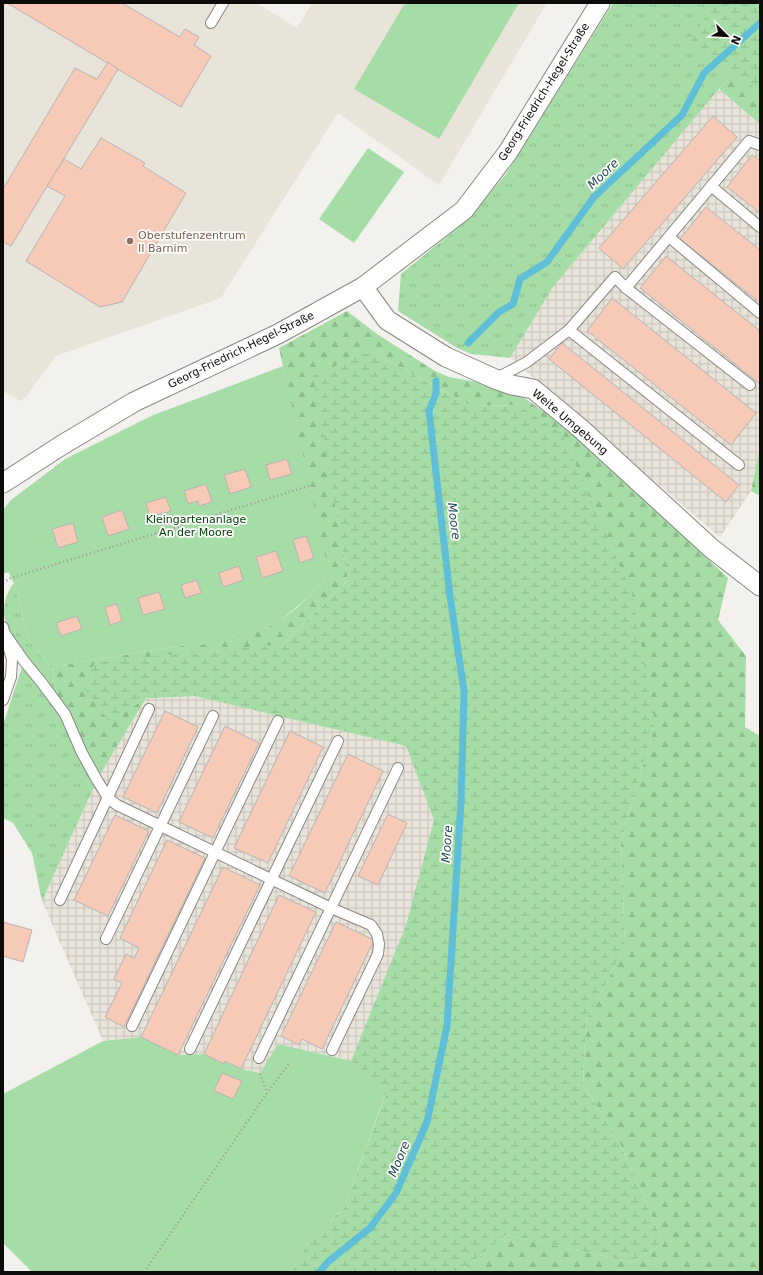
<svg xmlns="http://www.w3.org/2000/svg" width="763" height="1275" viewBox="0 0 763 1275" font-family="'DejaVu Sans',sans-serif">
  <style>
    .industrial { fill: url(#industrial-grid) }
    .built { fill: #e9e4da }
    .grass { fill: url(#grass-tufts) }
    .forest { fill: url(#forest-firs) }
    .wetland { fill: url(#wetland-marsh) }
    .garden { fill: #a6dca6 }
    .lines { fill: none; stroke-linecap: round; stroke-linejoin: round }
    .stream { stroke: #5fbfd8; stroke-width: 7 }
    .building { fill: #f7c9b7; stroke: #b7b4b3 }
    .service-casing { stroke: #888784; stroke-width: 12 }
    .minor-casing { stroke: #888784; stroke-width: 21 }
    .path { stroke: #9c9b98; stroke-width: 2.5; stroke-dasharray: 1 3; stroke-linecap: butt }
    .service { stroke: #fff; stroke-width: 10 }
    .minor { stroke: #fff; stroke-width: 19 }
    .education-dot { fill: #8d6e63; stroke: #fffefd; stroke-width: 1.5 }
    .labels { text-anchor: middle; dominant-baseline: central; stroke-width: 3.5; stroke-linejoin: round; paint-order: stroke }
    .street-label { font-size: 11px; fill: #0d0c0b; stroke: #fffefd }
    .education-label { font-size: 11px; fill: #785e54; stroke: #fffefd; text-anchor: start }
    .park-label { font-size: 11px; fill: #04430e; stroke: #fffefd }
    .water-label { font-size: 12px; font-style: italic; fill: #1b4652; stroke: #fffefd }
  </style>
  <defs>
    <pattern id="industrial-grid" width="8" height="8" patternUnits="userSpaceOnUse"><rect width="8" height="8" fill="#e9e4da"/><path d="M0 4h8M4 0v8" fill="none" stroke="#c7c2ba"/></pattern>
    <pattern id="grass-tufts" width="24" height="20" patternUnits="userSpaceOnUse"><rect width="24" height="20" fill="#a6dca6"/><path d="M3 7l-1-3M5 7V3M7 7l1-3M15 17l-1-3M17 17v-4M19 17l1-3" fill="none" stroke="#8ebc8e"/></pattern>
    <pattern id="forest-firs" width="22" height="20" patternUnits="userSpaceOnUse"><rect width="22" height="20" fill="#a6dca6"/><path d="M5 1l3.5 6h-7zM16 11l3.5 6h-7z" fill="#8ebc8e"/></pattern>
    <pattern id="wetland-marsh" width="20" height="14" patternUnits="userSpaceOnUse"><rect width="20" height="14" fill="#a6dca6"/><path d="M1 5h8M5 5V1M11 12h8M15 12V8" fill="none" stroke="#8ebc8e"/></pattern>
  </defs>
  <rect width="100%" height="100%" fill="#f3f1ee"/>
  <g class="industrial">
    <path d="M719,89L760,124V446L751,491L720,537L510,358L553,287Z"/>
    <path d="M194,696L406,746L434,820L406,925L351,1061L278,1044L260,1073L241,1069L225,1061L224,1064L204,1054L178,1055L141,1037L103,1041L42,901L97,780L146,698Z"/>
  </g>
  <path class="built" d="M3,3H257L297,28L312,3H547L439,185L338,113L221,298L56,356L26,397L20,401L3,391Z"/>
  <g class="grass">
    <path d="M613,3H760L751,57L719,89L553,287L510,358L471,354L457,348L398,311L401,274L466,221L506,174Z"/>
    <path d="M14,583L29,640L49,665L54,666L53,678L58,699C46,683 34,668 24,652C21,646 17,642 13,637C1,620 1,599 14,583Z"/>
    <path d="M24,661L42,683L97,780L42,901L32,853L13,823L3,818V725Z"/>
  </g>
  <g class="forest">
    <path d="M751,57L760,62V124L719,89Z"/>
    <path d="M347,311L377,334L435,371L449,377L510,388L573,432L728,578L718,620L746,656L745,727L760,736V1272H460L506,1235L632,1262L664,1243L620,1144L583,1083L586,1021L625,947L621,842L655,724L518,405L471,406L370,351L314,376L348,580L283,644L194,696L146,698L97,780L58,699L53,678L54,666L181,646C207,644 230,639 255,631C262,628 270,627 276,623C295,612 311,594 326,579L311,494L279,348Z"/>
    <path d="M760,446V496L751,491Z"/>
  </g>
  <g class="wetland">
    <path d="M715,3H760V92L689,43Z"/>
    <path d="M370,351L471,406L518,405L562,434L632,593L655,724L621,842L625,947L586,1021L583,1083L620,1144L664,1243L632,1262L506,1235L460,1272H290L312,1237L344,1208L385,1096L351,1061L406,925L434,820L406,746L194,696L146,698L110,723L83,686L95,662L283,644L348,580L313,376Z"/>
  </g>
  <g class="garden">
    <path d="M405,3H519L439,139L354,89Z"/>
    <path d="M368,148L404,172L354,243L319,219Z"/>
    <path d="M283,366L329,573L326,579L307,598L281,620L274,625L223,641L201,645L181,646L54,666L49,665L29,640L14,583L11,578L9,572L3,574V510L11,500L65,459L151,416Z"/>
    <path d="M141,1037L178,1055L204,1054L224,1063L225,1061L241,1069L260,1073L278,1044L351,1061L385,1095L344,1208L312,1237L290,1272H32L3,1243V1094L103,1041Z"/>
  </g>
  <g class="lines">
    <g class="stream">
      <path d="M468,343L499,312L513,304L520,279L547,262L594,197L682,115L704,73L760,23"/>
      <path d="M319,1272L329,1261L370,1228L396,1193L427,1122L447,1026L461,802L464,691L450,596L429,411L436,393V381"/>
    </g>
  </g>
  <g class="building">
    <path d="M7,3H122L180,37L185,29L199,37L194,45L211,56L181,107Z"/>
    <path d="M108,62L118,69L11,246L3,242V189L75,68L97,79Z"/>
    <path d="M713,116L737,137L623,269L599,248Z"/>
    <path d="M101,138L145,163L143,166L186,193L122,302L100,307L26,261L65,196L47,186L64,159L81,169Z"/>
    <path d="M752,155L760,161V213L727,187Z"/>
    <path d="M706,207L760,250V303L680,239Z"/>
    <path d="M666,256L760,331V384L640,288Z"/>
    <path d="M612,298L756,413L731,445L587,331Z"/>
    <path d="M562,343L739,485L726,502L549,359Z"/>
    <path d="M287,459L292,474L270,480L266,465Z"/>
    <path d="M245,469L251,487L230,494L224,475Z"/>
    <path d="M206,484L212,502L199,506L198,501L188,504L184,491Z"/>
    <path d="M166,497L171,511L150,517L146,503Z"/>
    <path d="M122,510L129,529L108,536L102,517Z"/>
    <path d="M73,523L78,542L58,548L52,529Z"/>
    <path d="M306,536L314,558L300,563L293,540Z"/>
    <path d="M276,551L283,571L262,578L256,557Z"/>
    <path d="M239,566L243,580L223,587L219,573Z"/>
    <path d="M197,580L201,593L185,598L181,585Z"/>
    <path d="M159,592L165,609L143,615L138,598Z"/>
    <path d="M117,604L122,621L110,625L105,607Z"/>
    <path d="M77,616L82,629L61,636L56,623Z"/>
    <path d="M165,711L198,727L157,813L123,797Z"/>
    <path d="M225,726L259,743L213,838L179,822Z"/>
    <path d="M290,731L323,747L268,863L234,848Z"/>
    <path d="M348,754L383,771L325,893L289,876Z"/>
    <path d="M388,814L407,823L378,885L358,876Z"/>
    <path d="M115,815L149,831L108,916L74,900Z"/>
    <path d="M167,840L205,858L124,1027L105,1017L122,983L114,979L126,954L134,959L139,948L120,938Z"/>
    <path d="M223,867L260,885L178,1055L141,1037Z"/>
    <path d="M279,895L316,912L241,1069L225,1061L224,1064L204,1054Z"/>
    <path d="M3,922L32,930L23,962L3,956Z"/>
    <path d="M336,922L374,940L322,1049L302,1039L299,1045L281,1036Z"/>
    <path d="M222,1073L242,1081L233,1099L214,1091Z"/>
  </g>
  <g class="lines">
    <g class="service-casing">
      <g id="service">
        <path d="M211,23L223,3"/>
        <path d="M711,186L760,227"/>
        <path d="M669,237L760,313"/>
        <path d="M569,330L739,465"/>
        <path d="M495,379L527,362L569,330L615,277L626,288"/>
        <path d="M750,385L626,288L749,141L760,145"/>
        <path d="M3,627L12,660L11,677L3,700"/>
        <path d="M5,634L24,661L42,683L65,714L82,753L97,780L108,798L117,805L331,908L371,925L377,934L379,944L378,954L332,1050"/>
        <path d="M60,900L149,709"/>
        <path d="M106,939L213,716"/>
        <path d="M132,1026L278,721"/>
        <path d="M190,1049L338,741"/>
        <path d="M259,1058L398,768"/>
      </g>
    </g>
    <g class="minor-casing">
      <g id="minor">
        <path d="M363,287L387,320L446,357L495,379L512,385L533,389L580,428L711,548L760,586"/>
        <path d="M3,483L62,445L134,402L278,334L363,287L464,210L508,152L600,3"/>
      </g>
    </g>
    <g class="path">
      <path d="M3,583L11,578L309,486"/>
      <path d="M260,1074L267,1092"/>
      <path d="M144,1272L267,1093L290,1062"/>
    </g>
    <use href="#service" class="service"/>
    <use href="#minor" class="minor"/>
  </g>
  <circle class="education-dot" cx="130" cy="241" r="4"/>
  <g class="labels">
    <g class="street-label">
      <text transform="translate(544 92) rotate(-58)">Georg-Friedrich-Hegel-Straße</text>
      <text transform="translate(241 350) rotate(-26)">Georg-Friedrich-Hegel-Straße</text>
      <text transform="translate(570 422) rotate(40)">Weite Umgebung</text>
    </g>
    <g class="education-label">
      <text x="138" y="235">Oberstufenzentrum<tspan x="138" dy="13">II Barnim</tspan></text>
    </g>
    <g class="park-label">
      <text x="196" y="519">Kleingartenanlage<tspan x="196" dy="13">An der Moore</tspan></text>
    </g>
    <g class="water-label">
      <text transform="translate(603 174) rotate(-44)">Moore</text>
      <text transform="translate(454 521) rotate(83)">Moore</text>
      <text transform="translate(447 844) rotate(-86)">Moore</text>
      <text transform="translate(399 1159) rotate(-67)">Moore</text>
    </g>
  </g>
  <rect width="763" height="1275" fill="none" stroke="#0d0c0b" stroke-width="8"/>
  <g transform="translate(727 36) rotate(114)" stroke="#fffefd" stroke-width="3" paint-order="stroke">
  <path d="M0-3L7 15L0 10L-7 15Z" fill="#0d0c0b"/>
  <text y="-6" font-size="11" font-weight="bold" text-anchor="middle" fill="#0d0c0b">N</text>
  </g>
</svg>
